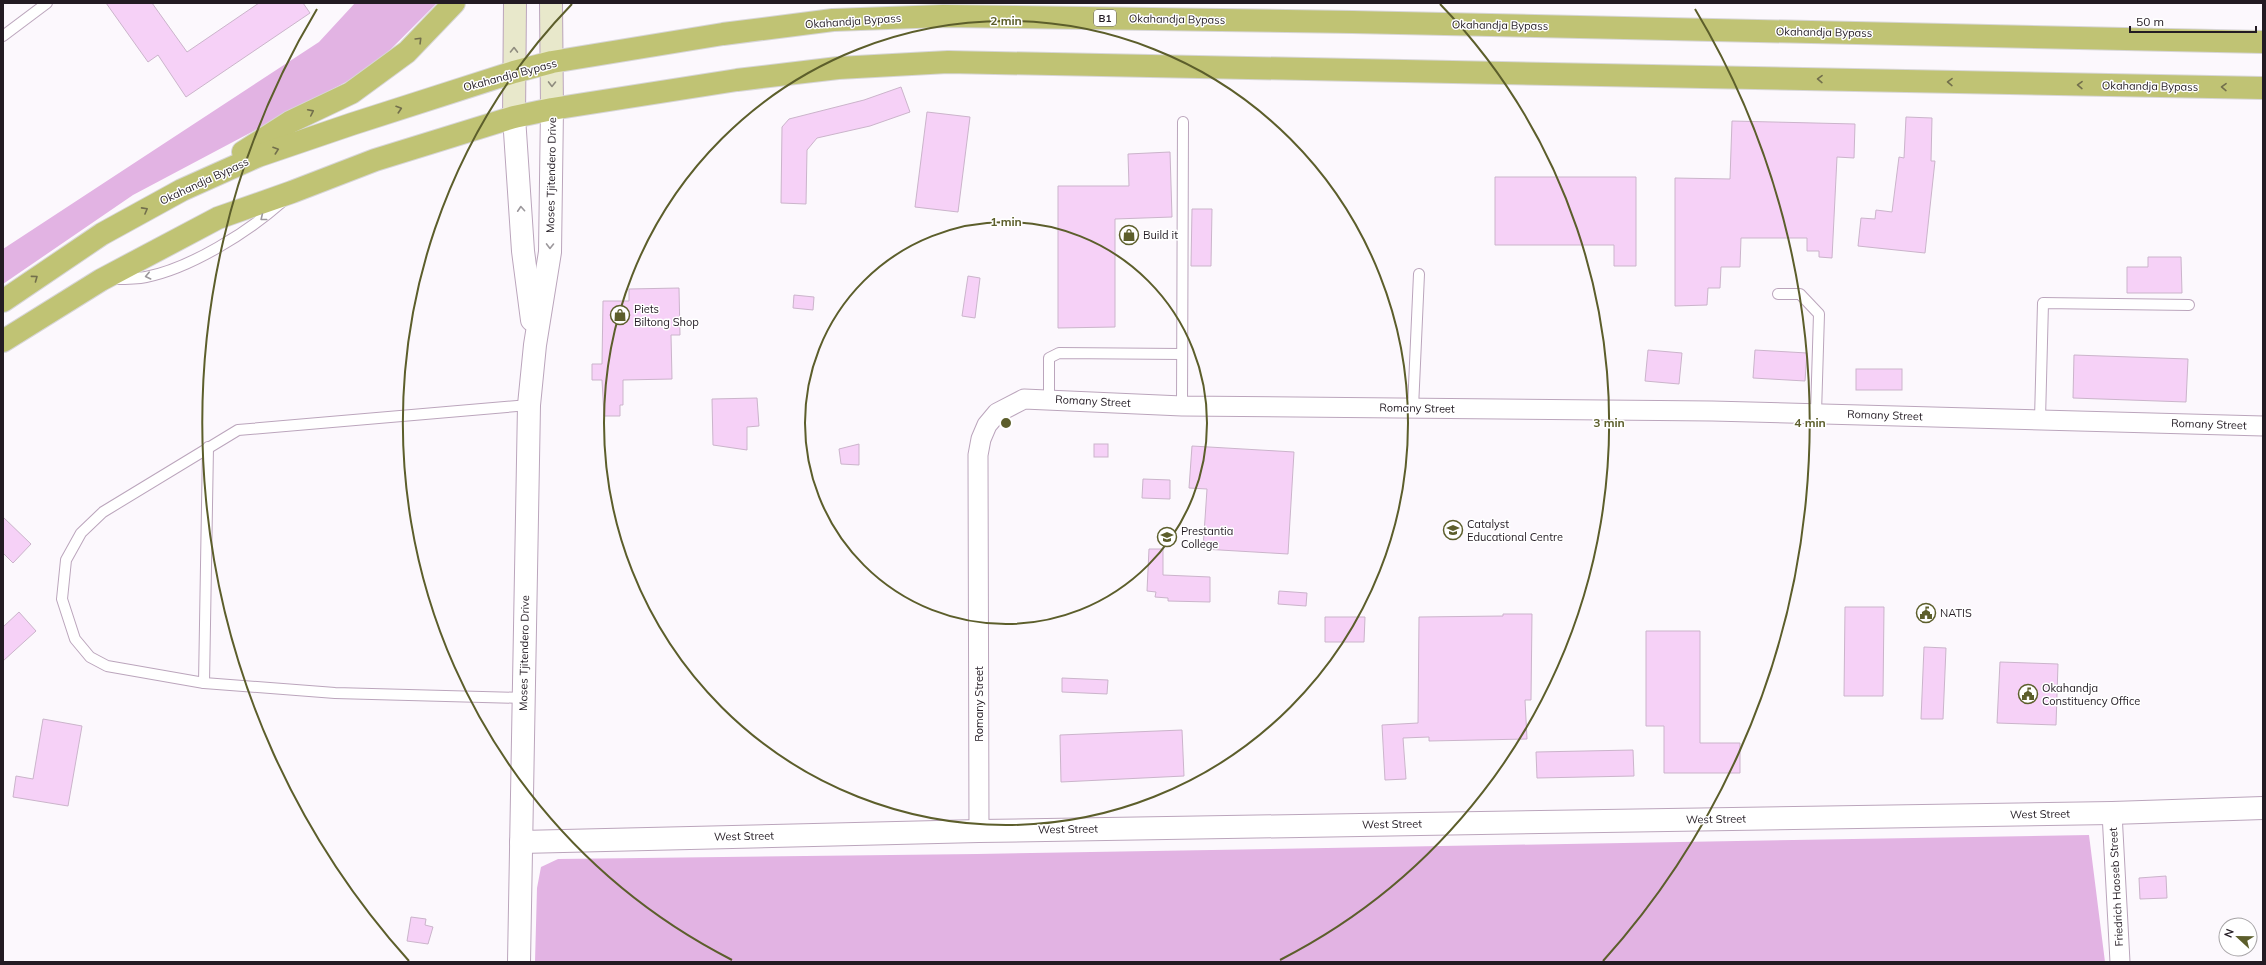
<svg xmlns="http://www.w3.org/2000/svg" width="2266" height="965" viewBox="0 0 2266 965" font-family="Mulish,sans-serif">
  <style>
    .green { fill: #e2b3e3 }
    .building { fill: #f6d1f7; stroke: #cbb4cb }
    .lines { fill: none; stroke-linecap: round; stroke-linejoin: round }
    .service-casing { stroke: #bba5bc; stroke-width: 12 }
    .minor-casing { stroke: #bba5bc; stroke-width: 21 }
    .tertiary-casing { stroke: #bba5bc; stroke-width: 24 }
    .secondary-casing { stroke: #bba5bc; stroke-width: 24 }
    .trunk-casing { stroke: #d7d6d7; stroke-width: 24 }
    .service { stroke: #fff; stroke-width: 10 }
    .minor { stroke: #fff; stroke-width: 19 }
    .tertiary { stroke: #fff; stroke-width: 22 }
    .secondary { stroke: #e8e8cb; stroke-width: 22 }
    .trunk { stroke: #c0c374; stroke-width: 22 }
    .oneway { stroke: #726f4c }
    .oneway2 { stroke: #8f8c7f }
    .oneway3 { stroke: #9c989c }
    .ring { fill: none; stroke: #5c5e2b; stroke-width: 2 }
    .labels { text-anchor: middle; dominant-baseline: central; stroke-width: 3; stroke-linejoin: round; paint-order: stroke }
    .shield { fill: #fff; stroke: #655f65; stroke-width: 1 }
    .shield-label { font-size: 10px; font-weight: bold; fill: #231b23 }
    .street-label { font-size: 11px; fill: #231b23; stroke: #fff }
    .poi-label { font-size: 11px; fill: #231b23; stroke: #fff; text-anchor: start }
    .centre { fill: #5c5e2b; stroke: #fff; stroke-width: 2 }
    .ring-label { font-size: 12px; text-anchor: middle; font-weight: bold; fill: #5c5e2b; stroke: #fff; stroke-width: 3; stroke-linejoin: round; paint-order: stroke }
  </style>
  <rect width="100%" height="100%" fill="#fcf8fd"/>
  <g class="green">
    <path d="M355,3H437L387,53L348,81L133,195L3,284V249L319,42Z"/>
    <path d="M2089,835L2105,962H535L537,888L541,867L558,859L977,854Z"/>
  </g>
  <g class="building">
    <path d="M106,3H152L187,52L259,3H303L310,13L186,97L158,55L148,62Z"/>
    <path d="M901,87L910,112L870,126L817,138L807,150L806,204L781,203L782,127L789,119L864,100Z"/>
    <path d="M927,112L970,117L958,212L915,207Z"/>
    <path d="M1906,117L1932,118L1931,161H1935L1925,253L1858,246L1861,218L1875,219L1876,210L1892,212L1899,157L1904,158Z"/>
    <path d="M1732,121L1855,124L1854,158L1837,157L1832,258L1819,257V251H1807V238H1741L1740,267H1721L1720,288H1708L1707,305L1675,306V178L1730,179Z"/>
    <path d="M1170,152L1172,217L1115,219V327L1058,328V186H1129L1128,154Z"/>
    <path d="M1495,177H1636V266H1614V245H1495Z"/>
    <path d="M1192,209H1212L1211,266H1191Z"/>
    <path d="M2148,257H2181L2182,293H2127V267H2148Z"/>
    <path d="M968,276L980,278L975,318L962,316Z"/>
    <path d="M679,288L680,335H671L672,379L623,380V405H620V416H604L602,380H592V364H602L603,301H629V289Z"/>
    <path d="M794,295L814,297L813,310L793,308Z"/>
    <path d="M1648,350L1682,353L1679,384L1645,381Z"/>
    <path d="M1755,350L1807,353L1805,381L1753,378Z"/>
    <path d="M2074,355L2188,359L2186,402L2073,398Z"/>
    <rect x="1856" y="369" width="46" height="21"/>
    <path d="M757,398L759,426L747,427V450L713,445L712,399Z"/>
    <path d="M859,444V465L841,464L839,449Z"/>
    <rect x="1094" y="444" width="14" height="13"/>
    <path d="M1192,446L1294,452L1288,554L1203,549L1207,489L1189,488Z"/>
    <path d="M1143,479L1170,480V499L1142,498Z"/>
    <path d="M3,517L31,544L13,563L3,553Z"/>
    <path d="M1149,549H1163V575L1210,577V602L1168,601V598L1155,597L1156,592L1147,591Z"/>
    <path d="M1279,591L1307,593L1306,606L1278,604Z"/>
    <path d="M1845,607H1884L1883,696H1844Z"/>
    <path d="M19,612L36,631L3,661V627Z"/>
    <path d="M1503,614H1532L1531,700H1525L1527,739L1429,741V737L1403,738L1406,779L1385,780L1382,725L1418,723L1419,617L1503,616Z"/>
    <path d="M1325,617H1365L1364,642H1325Z"/>
    <path d="M1646,631H1700V743H1740V773H1664V726H1646Z"/>
    <path d="M1924,647L1946,648L1943,719H1921Z"/>
    <path d="M2000,662L2058,664L2056,725L1997,723Z"/>
    <path d="M1062,678L1108,680L1107,694L1062,692Z"/>
    <path d="M43,719L82,726L68,806L13,797L16,776L33,779Z"/>
    <path d="M1182,730L1184,776L1061,782L1060,735Z"/>
    <path d="M1633,750L1634,776L1537,778L1536,752Z"/>
    <path d="M2166,876L2167,898L2140,899L2139,878Z"/>
    <path d="M411,917L426,919L425,925L433,927L428,944L407,941Z"/>
  </g>
  <g class="lines">
    <g class="service-casing">
      <g id="service">
        <path d="M3,36L47,3"/>
        <path d="M115,279C125,279 136,279 146,277C191,268 248,232 282,202"/>
        <path d="M1778,294H1800L1819,314L1816,413"/>
        <path d="M1049,399V358L1059,353L1181,354"/>
        <path d="M1182,406L1183,122"/>
        <path d="M1413,408L1419,274"/>
        <path d="M2040,419L2043,303L2189,305"/>
        <path d="M204,683L208,447"/>
        <path d="M524,698L335,693L204,683L107,666L90,657L75,639L62,599L66,560L81,533L103,512L238,430L529,405"/>
      </g>
    </g>
    <g class="minor-casing">
      <g id="minor">
        <path d="M2112,813L2120,962"/>
        <path d="M979,831L978,455L981,439L987,425L997,413L1024,399L1182,406L1712,411L2263,426"/>
      </g>
    </g>
    <g class="tertiary-casing">
      <g id="tertiary">
        <path d="M514,117L523,251L532,320"/>
        <path d="M521,842L979,831L2112,813L2263,808"/>
        <path d="M519,962L529,405L535,345L550,252L552,109"/>
      </g>
    </g>
    <g class="secondary-casing">
      <g id="secondary">
        <path d="M551,3L552,109"/>
        <path d="M514,117L515,3"/>
      </g>
    </g>
    <g class="trunk-casing">
      <g id="trunk">
        <path d="M243,152L290,122L351,93L407,52L454,3"/>
        <path d="M3,301L102,234L182,190L258,156L352,124L514,72L552,62L723,34L833,20L943,16L1352,22L2263,42"/>
        <path d="M3,341L101,280L218,218L292,192L375,160L514,117L552,109L737,80L838,68L948,62L2263,88"/>
      </g>
    </g>
    <use href="#service" class="service"/>
    <use href="#minor" class="minor"/>
    <use href="#tertiary" class="tertiary"/>
    <use href="#secondary" class="secondary"/>
    <use href="#trunk" class="trunk"/>
  </g>
  <defs><path id="oneway-chevron" d="M-2-3.5L2.5 0L-2 3.5" fill="none" stroke-width="1.6" stroke-linecap="round" stroke-linejoin="round"/></defs>
  <g class="oneway">
    <use href="#oneway-chevron" transform="translate(419 40) rotate(-45)"/>
    <use href="#oneway-chevron" transform="translate(1820 79) rotate(-179)"/>
    <use href="#oneway-chevron" transform="translate(1950 82) rotate(-179)"/>
    <use href="#oneway-chevron" transform="translate(2080 85) rotate(-179)"/>
    <use href="#oneway-chevron" transform="translate(2224 87) rotate(-179)"/>
    <use href="#oneway-chevron" transform="translate(399 109) rotate(-18)"/>
    <use href="#oneway-chevron" transform="translate(311 112) rotate(-26)"/>
    <use href="#oneway-chevron" transform="translate(276 150) rotate(-19)"/>
    <use href="#oneway-chevron" transform="translate(145 210) rotate(-29)"/>
    <use href="#oneway-chevron" transform="translate(35 278) rotate(-36)"/>
  </g>
  <g class="oneway2">
    <use href="#oneway-chevron" transform="translate(514 50) rotate(-89)"/>
    <use href="#oneway-chevron" transform="translate(552 84) rotate(91)"/>
  </g>
  <g class="oneway3">
    <use href="#oneway-chevron" transform="translate(521 209) rotate(-94)"/>
    <use href="#oneway-chevron" transform="translate(263 218) rotate(141)"/>
    <use href="#oneway-chevron" transform="translate(550 246) rotate(91)"/>
    <use href="#oneway-chevron" transform="translate(148 276) rotate(167)"/>
  </g>
  <g class="ring">
    <circle cx="1006" cy="423" r="201"/>
    <circle cx="1006" cy="423" r="402"/>
    <path d="M732 960A603 603 0 0 1 572 4M1440 4A603 603 0 0 1 1280 960"/>
    <path d="M409 961A804 804 0 0 1 317 9M1695 9A804 804 0 0 1 1603 961"/>
  </g>
  <defs>
    <g id="shop-ring" transform="scale(1)"><circle r="9.5" fill="#fff" stroke="#5c5e2b" stroke-width="1.5"/><path d="M-5-2.5h2.3a2.7 3.5 0 0 1 5.4 0H5L5.5 6h-11ZM-1.5-2.5h3a1.5 2.3 0 0 0-3 0Z" fill="#5c5e2b"/></g>
    <g id="school-ring" transform="scale(1)"><circle r="9.5" fill="#fff" stroke="#5c5e2b" stroke-width="1.5"/><path d="M0-5L7-2L0 1L-7-2ZM-4 1L0 2.5L4 1V4Q0 6-4 4Z" fill="#5c5e2b"/></g>
    <g id="civic-ring" transform="scale(1)"><circle r="9.5" fill="#fff" stroke="#5c5e2b" stroke-width="1.5"/><path d="M-.6-6.5H3V-4.5H.6V-3L4-1V1h2V6H-6V1h2V-1L-.6-3ZM-1.2 2.5V6h2.4V2.5Z" fill="#5c5e2b"/></g>
  </defs>
  <g fill-rule="evenodd">
    <use href="#shop-ring" x="1129" y="235"/>
    <use href="#shop-ring" x="620" y="315"/>
    <use href="#school-ring" x="1453" y="530"/>
    <use href="#school-ring" x="1167" y="537"/>
    <use href="#civic-ring" x="1926" y="613"/>
    <use href="#civic-ring" x="2028" y="694"/>
  </g>
  <g class="labels">
    <rect class="shield" x="1094" y="10" width="22" height="16" rx="3"/>
    <g class="shield-label">
      <text x="1105" y="18">B1</text>
    </g>
    <g class="street-label">
      <text transform="translate(1177 19) rotate(1)">Okahandja Bypass</text>
      <text transform="translate(853 21) rotate(-4)">Okahandja Bypass</text>
      <text transform="translate(1500 25) rotate(1)">Okahandja Bypass</text>
      <text transform="translate(1824 32) rotate(1)">Okahandja Bypass</text>
      <text transform="translate(510 75) rotate(-15)">Okahandja Bypass</text>
      <text transform="translate(2150 86) rotate(1)">Okahandja Bypass</text>
      <text transform="translate(551 175) rotate(-89)">Moses Tjitendero Drive</text>
      <text transform="translate(204 181) rotate(-25)">Okahandja Bypass</text>
      <text transform="translate(1093 401) rotate(3)">Romany Street</text>
      <text transform="translate(1417 408) rotate(1)">Romany Street</text>
      <text transform="translate(1885 415) rotate(2)">Romany Street</text>
      <text transform="translate(2209 424) rotate(2)">Romany Street</text>
      <text transform="translate(524 653) rotate(-89)">Moses Tjitendero Drive</text>
      <text transform="translate(979 704) rotate(-90)">Romany Street</text>
      <text transform="translate(2040 814) rotate(-1)">West Street</text>
      <text transform="translate(1716 819) rotate(-1)">West Street</text>
      <text transform="translate(1392 824) rotate(-1)">West Street</text>
      <text transform="translate(1068 829) rotate(-1)">West Street</text>
      <text transform="translate(744 836) rotate(-1)">West Street</text>
      <text transform="translate(2116 887) rotate(-93)">Friedrich Haoseb Street</text>
    </g>
    <g class="poi-label">
      <text x="1143" y="235">Build it</text>
      <text x="634" y="309">Piets<tspan x="634" dy="13">Biltong Shop</tspan></text>
      <text x="1467" y="524">Catalyst<tspan x="1467" dy="13">Educational Centre</tspan></text>
      <text x="1181" y="531">Prestantia<tspan x="1181" dy="13">College</tspan></text>
      <text x="1940" y="613">NATIS</text>
      <text x="2042" y="688">Okahandja<tspan x="2042" dy="13">Constituency Office</tspan></text>
    </g>
  </g>
  <circle cx="1006" cy="423" r="6" class="centre"/>
  <g class="ring-label">
    <text x="1006" y="25">2 min</text>
    <text x="1006" y="226">1 min</text>
    <text x="1609" y="427">3 min</text>
    <text x="1810" y="427">4 min</text>
  </g>
  <rect width="2266" height="965" fill="none" stroke="#231b23" stroke-width="8"/>
  <g transform="translate(2238 937) rotate(292)"><circle r="19" fill="#ffffff" stroke="#a7a4a7"/>
  <path d="M0-3L7 15L0 10L-7 15Z" fill="#5c5e2b"/>
  <text y="-6" font-size="11" font-weight="bold" text-anchor="middle" fill="#231b23">N</text>
  </g>
  <path d="M2130 26v6h126v-6" fill="none" stroke="#231b23" stroke-width="2"/>
  <text x="2136" y="26" font-size="12" fill="#231b23" stroke="#ffffff" stroke-width="3" paint-order="stroke">50 m</text>
</svg>
